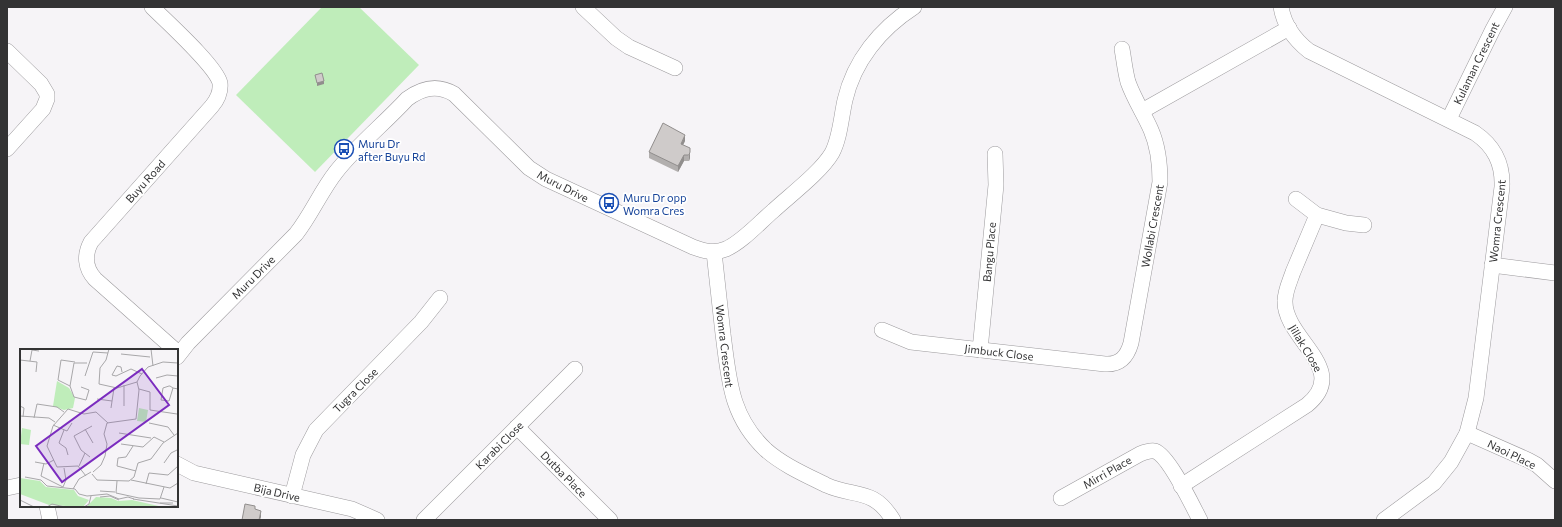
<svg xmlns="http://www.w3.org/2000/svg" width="1562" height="527" viewBox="0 0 1562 527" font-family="Commissioner,sans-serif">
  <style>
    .green { fill: #bfedba }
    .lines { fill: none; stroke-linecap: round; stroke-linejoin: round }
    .minor-casing { stroke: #9c9a9d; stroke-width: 16 }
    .minor { stroke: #fff; stroke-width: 15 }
    .wall { fill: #b2afae }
    .shaded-wall { fill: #918e8d }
    .building { fill: #cfcbca; stroke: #918e8d }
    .labels { text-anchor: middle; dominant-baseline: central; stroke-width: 3.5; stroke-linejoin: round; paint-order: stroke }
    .street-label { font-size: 11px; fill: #333334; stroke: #fff }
    .transit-label { font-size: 11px; fill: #164399; stroke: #fff; text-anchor: start }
    .inset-road { fill: none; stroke: #a8a7a9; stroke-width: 1 }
    .view { fill: #7b2cbf; fill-opacity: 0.15; stroke: #7b2cbf; stroke-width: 2 }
    .inset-edge { fill: none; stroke: #333334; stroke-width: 2 }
  </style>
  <rect width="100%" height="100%" fill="#f6f4f7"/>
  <path class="green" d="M322,7H359L419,65L315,172L236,95Z"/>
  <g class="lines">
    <g class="minor-casing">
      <g id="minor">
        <path d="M152,7C167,22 216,66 220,83C221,92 217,100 212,106L91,242C84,255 85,268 95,279L175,350"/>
        <path d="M583,7L616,38L629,47L675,68"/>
        <path d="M1281,7C1284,25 1295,40 1309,51L1475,133C1494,146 1503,163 1502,187L1476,398L1467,433L1451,462L1434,483L1384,520"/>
        <path d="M7,51L41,84L47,94V99L43,109L7,149"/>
        <path d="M1142,111L1289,28"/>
        <path d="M1449,119L1493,29L1505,7"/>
        <path d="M1296,199L1317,215L1346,223L1364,225"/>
        <path d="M714,252C717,279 720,306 723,334C729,379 730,416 766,450C783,465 806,475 826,485C855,498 873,487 893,520"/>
        <path d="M1492,265L1555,273"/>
        <path d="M882,330L911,342L1105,364C1120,365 1127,357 1131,343L1160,182C1160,164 1158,146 1151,130C1144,114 1134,99 1128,82C1125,71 1124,60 1122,49"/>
        <path d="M980,350L996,185L995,154"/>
        <path d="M177,357L188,343L296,234C311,215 321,191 336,172C357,145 384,124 407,99C422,88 437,84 454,94L529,168L546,179L693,247C704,251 714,254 726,249C742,242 759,223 773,211C789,196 821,172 832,153C840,138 841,118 845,100C854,61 880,29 914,7"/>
        <path d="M517,427L610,520"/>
        <path d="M1467,433L1528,460L1537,465L1555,481"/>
        <path d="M177,464L194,473L352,509L377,520"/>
        <path d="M1181,486L1307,405C1351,369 1284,339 1285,301C1285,291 1290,281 1293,272C1301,253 1309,234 1317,215"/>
        <path d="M7,488L21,485"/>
        <path d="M292,496L303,455L316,430L421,322L440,298"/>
        <path d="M1061,498L1140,454C1145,452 1150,450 1155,451C1169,456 1192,505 1200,520"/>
        <path d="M47,506L50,520"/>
        <path d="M424,520L575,369"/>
      </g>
    </g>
    <use href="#minor" class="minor"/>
  </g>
  <path class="wall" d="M685,141L683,145L690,158L689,161H684L678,172L649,158V152Z"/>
  <g class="shaded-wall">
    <path d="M324,81V84L317,86V83Z"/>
    <path d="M685,135V141L681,149V144Z"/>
    <path d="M690,152V158L689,161V155Z"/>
    <path d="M684,155V161L678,172V166Z"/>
    <path d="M261,511V517L260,520H259Z"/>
  </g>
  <g class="building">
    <path d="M322,73L324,81L317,83L315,75Z"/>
    <path d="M663,123L685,135L681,144L690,148V152L689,155H684L678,166L649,152Z"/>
    <path d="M245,504L255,506V509L261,511L259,520H242Z"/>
  </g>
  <defs>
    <g id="bus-ring" transform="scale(1)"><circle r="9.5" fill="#fff" stroke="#1a4fb4" stroke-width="1.5"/><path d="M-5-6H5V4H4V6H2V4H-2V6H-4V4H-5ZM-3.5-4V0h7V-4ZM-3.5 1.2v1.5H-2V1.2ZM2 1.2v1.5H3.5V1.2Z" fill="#1a4fb4"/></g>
  </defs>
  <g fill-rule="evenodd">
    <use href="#bus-ring" x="344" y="149"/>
    <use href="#bus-ring" x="609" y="203"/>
  </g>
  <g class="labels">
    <g class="street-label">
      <text transform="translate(1476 63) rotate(-64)">Kulaman Crescent</text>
      <text transform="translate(145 181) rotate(-48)">Buyu Road</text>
      <text transform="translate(563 186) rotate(27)">Muru Drive</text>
      <text transform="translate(1497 221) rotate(-84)">Womra Crescent</text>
      <text transform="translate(1152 226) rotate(-80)">Wollabi Crescent</text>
      <text transform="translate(989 252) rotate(-85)">Bangu Place</text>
      <text transform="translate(253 277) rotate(-45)">Muru Drive</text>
      <text transform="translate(725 346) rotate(83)">Womra Crescent</text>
      <text transform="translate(1306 348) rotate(59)">Jillak Close</text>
      <text transform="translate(999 352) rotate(7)">Jimbuck Close</text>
      <text transform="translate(355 390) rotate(-45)">Tugra Close</text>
      <text transform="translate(499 445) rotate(-45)">Karabi Close</text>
      <text transform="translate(1512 454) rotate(26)">Naoi Place</text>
      <text transform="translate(1107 472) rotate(-30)">Mirri Place</text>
      <text transform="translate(564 474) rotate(45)">Dutba Place</text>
      <text transform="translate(277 492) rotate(13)">Bija Drive</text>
    </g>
    <g class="transit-label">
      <text x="358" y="143">Muru Dr<tspan x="358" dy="13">after Buyu Rd</tspan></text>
      <text x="623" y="197">Muru Dr opp<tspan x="623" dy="13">Womra Cres</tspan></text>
    </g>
  </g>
  <g transform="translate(20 349)">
    <rect width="158" height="158" fill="#f6f4f7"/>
    <path d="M37,32L49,39L55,49L53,59L44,61L33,57ZM119,59L128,61L126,73L117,72ZM2,79L11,81L9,96L0,95ZM0,129L20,132L26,138L54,141L58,147L69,151L63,158L29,156L0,145ZM76,148L91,149L98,152L112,151L143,158H66Z" fill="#bfedba"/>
    <path class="inset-road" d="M89,0L86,11L80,19L79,35L97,39L117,33M131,0L133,17M101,5L130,8M0,11L17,13L16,23M10,12L12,1L19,2M102,23L101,18L97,17L92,26L96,27L111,20L122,25M65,27L73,3L88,4M136,29L147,26L158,27M50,37L38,31L41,11L55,13M61,38L69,41L66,51L54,48L50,37L54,14H67M153,39L149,52L141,51L143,39L149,37H150L153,39L158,40M119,40L130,43V61L157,65M77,50L92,52M0,57L4,59L3,68M104,57V36M91,59L94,39M0,67L29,69L35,73M14,69L17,55L37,58L44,63M129,74L148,78L154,86M33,76L47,82L52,74M65,80L73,94M44,81L39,94L46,99L48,106M99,84L131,89M101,95L123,98L134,88L144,93M113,97L106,108L98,109L97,117L116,122M70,108L61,101L54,87L72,77M15,113L26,115L34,111M24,114L21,127L43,138L46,131L44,119M144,114L151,104L157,101M59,117L65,104M73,123L81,116L85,107L87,95L84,85L87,74L116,70L119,41L117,33L120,27L128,18L143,13L158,14M72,125L77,131L109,132L114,128L118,114L131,110L143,94L158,84M66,127L58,117L37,118L27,97L33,77L48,60L64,65L76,63L88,74M5,128L21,131L27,137L55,140L59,145L67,147L87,145L99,150L108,148L114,150M111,131L150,139L158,134M97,132L96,144L119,149L140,150L144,138M126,135L129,124L148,126L158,117M53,140L59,130L71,123M80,142L95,143M80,148L90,147L99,151M141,149L158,153M113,150L158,157M0,151L14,158M140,154H153M27,158L32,155L45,158M64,158L69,155L71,147"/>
    <path class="view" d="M122,20L149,56L42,133L16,97Z"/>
    <rect width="158" height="158" class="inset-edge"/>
  </g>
  <rect width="1562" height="527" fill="none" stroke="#333334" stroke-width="16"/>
</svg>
